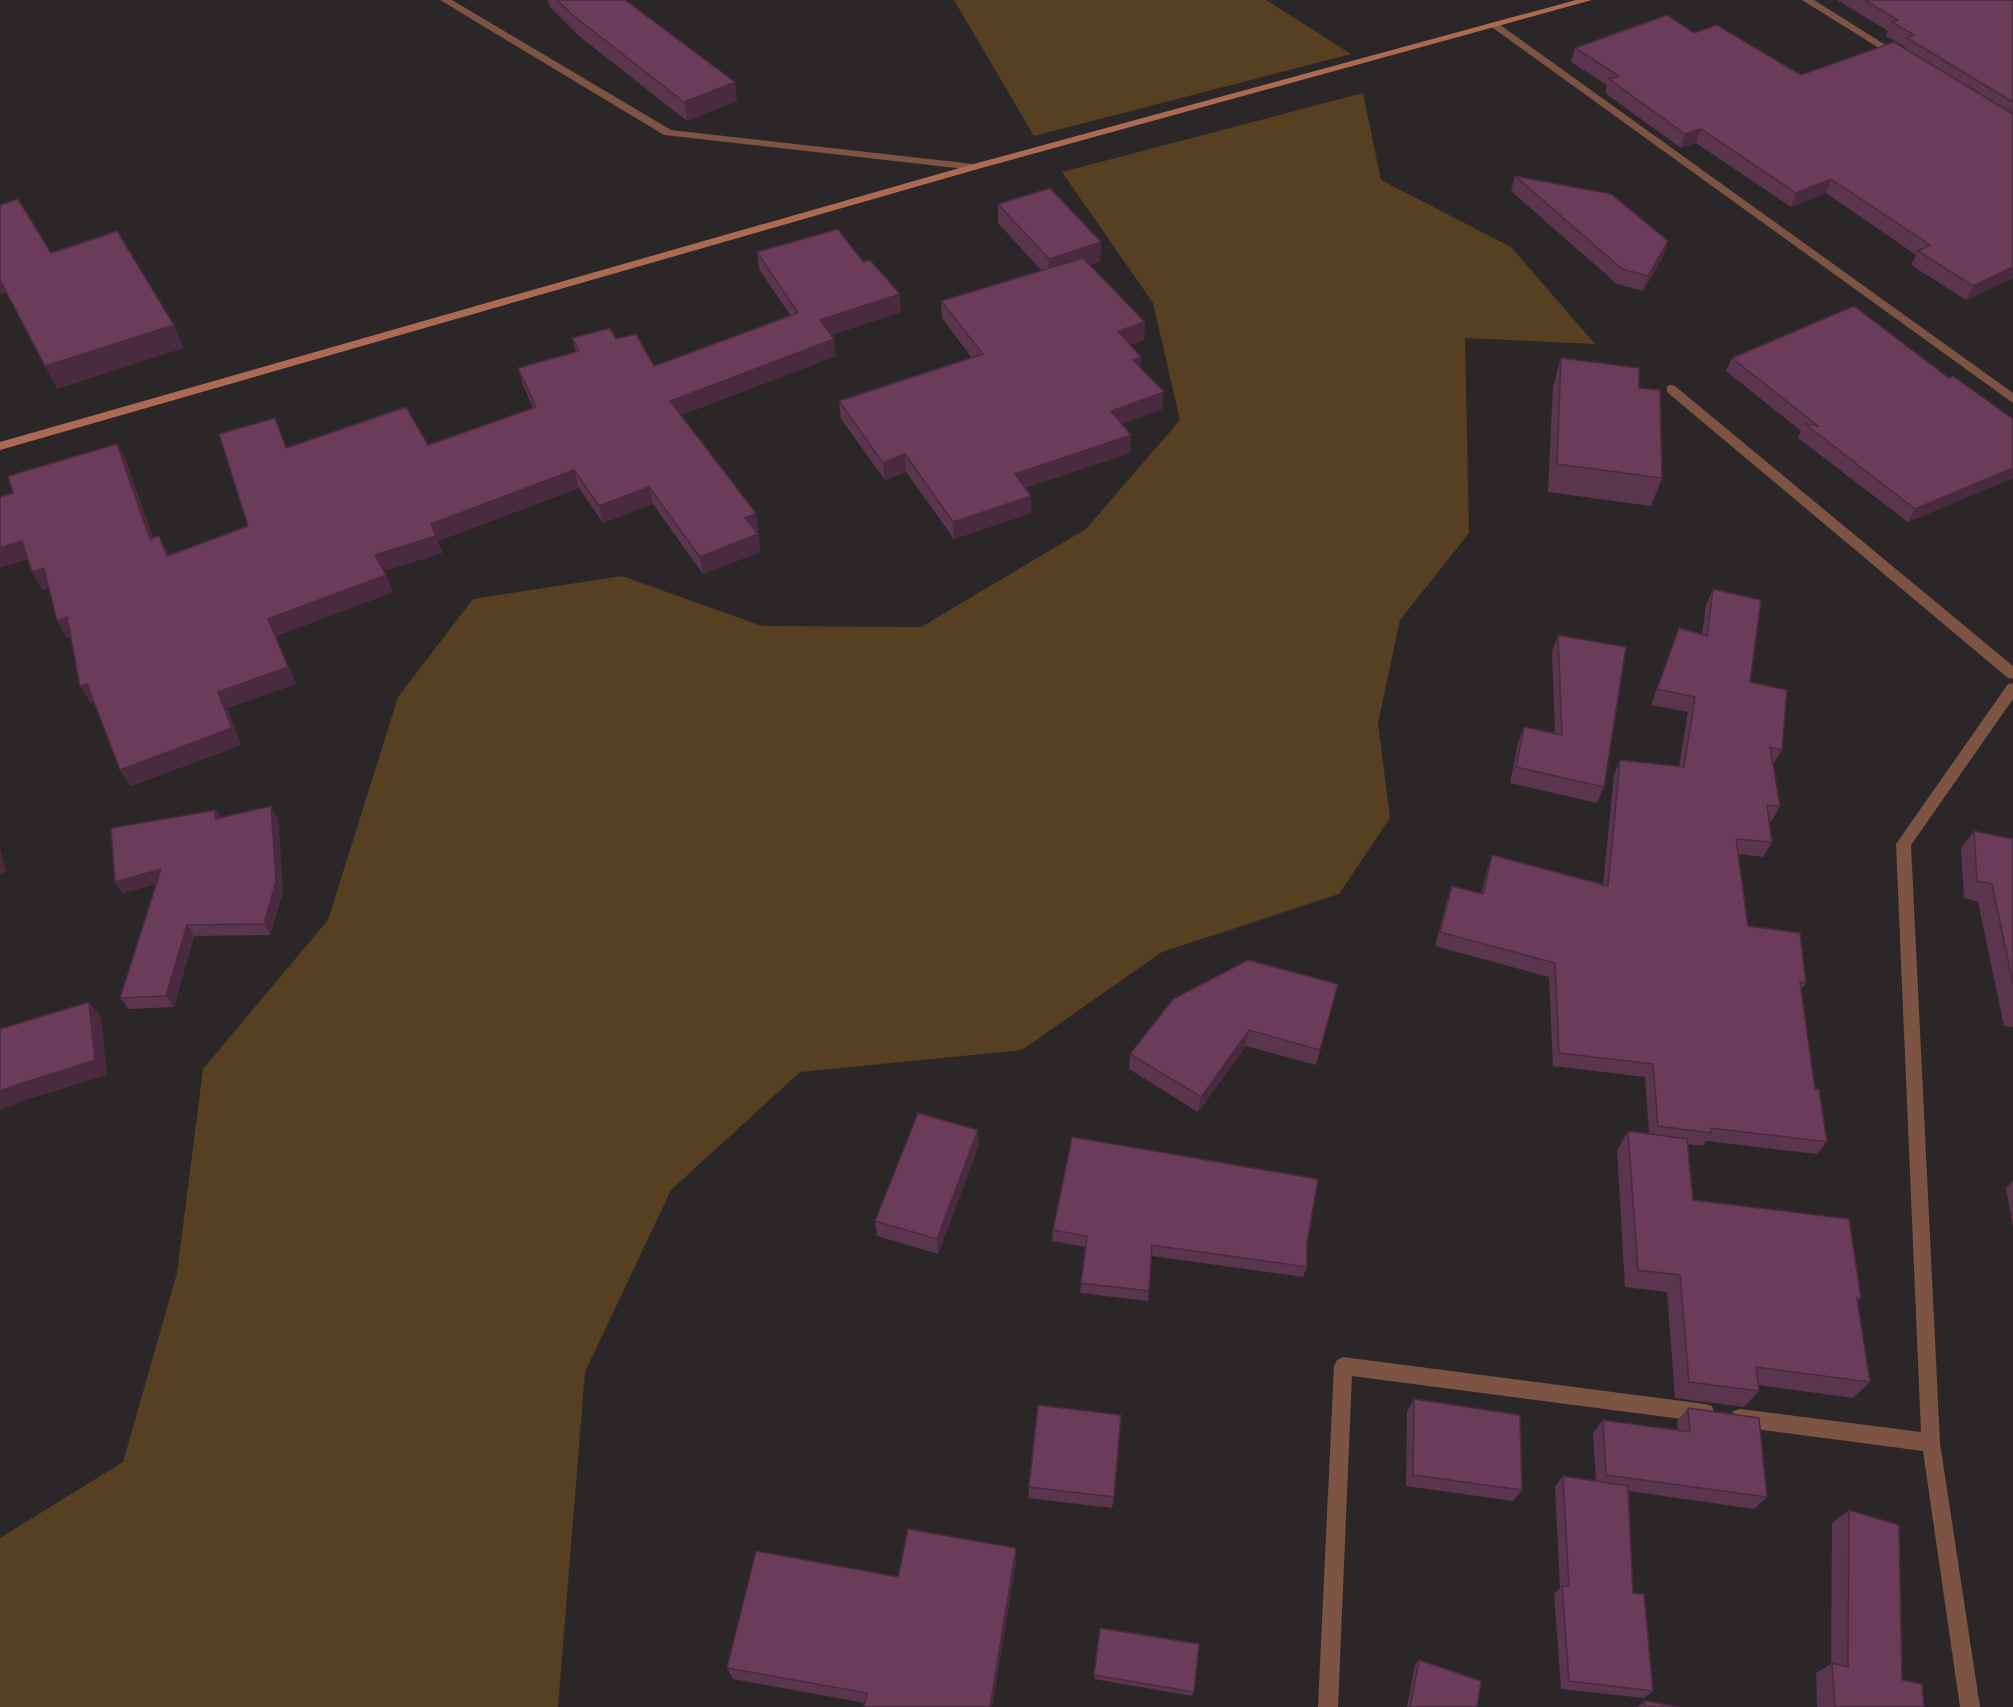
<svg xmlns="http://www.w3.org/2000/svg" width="2013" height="1707" viewBox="0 0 2013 1707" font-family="'Golos Text',sans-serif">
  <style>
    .green { fill: #573f22 }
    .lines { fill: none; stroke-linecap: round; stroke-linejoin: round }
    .street { fill: #7d5344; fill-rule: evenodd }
    .secondary { fill: #ac6a52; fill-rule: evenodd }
    .wall { fill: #5b344d }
    .shaded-wall { fill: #4a2a3e }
    .building { fill: #6a3c59; stroke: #4a2a3e; stroke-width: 1.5 }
  </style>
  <rect width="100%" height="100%" fill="#2b2728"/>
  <g class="green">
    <path d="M954,0H1266L1351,54L1034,136Z"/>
    <path d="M1363,93L1381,180L1511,247L1595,344L1465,338L1469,533L1400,620L1378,723L1390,818L1339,894L1162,952L1022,1050L800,1072L671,1190L585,1372L558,1707H0V1538L123,1462L177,1273L203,1069L328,920L398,697L473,599L622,576L762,626L921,627L1086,529L1180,420L1153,303L1062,172Z"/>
  </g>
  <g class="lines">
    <g class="street">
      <path d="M440,0H452L671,130L974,164L979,167L974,170L664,135Z"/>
      <path d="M1802,0H1814L1903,56L1895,58Z"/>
      <path d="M1493,24H1499L2013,393V403L1493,28Z"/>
      <path d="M1671,385L1675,386L2013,666V679L2008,678L1667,392V386Z"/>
      <path d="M2013,683V699L1911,845L1940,1443L1980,1707H1960L1923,1451L1740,1427L1733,1425L1731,1418L1733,1411L1740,1409L1921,1432L1896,844L2008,684Z"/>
      <path d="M1343,1357L1705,1404L1712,1406L1714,1413L1712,1420L1705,1422L1352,1376L1338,1707H1318L1334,1366L1337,1360Z"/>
    </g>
    <path class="secondary" d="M1576,0H1592L978,169L0,450V442L970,165Z"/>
  </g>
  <g class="wall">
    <path d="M548,0H625L737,101L687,121L579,36L550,7Z"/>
    <path d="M1837,0H2013V278L1966,300L1911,265L1916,255L1826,193L1791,207L1696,143L1681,148L1605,93L1607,85L1571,62L1575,48L1694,33L1801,75L1903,47L1904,46L1886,36L1888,31Z"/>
    <path d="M1515,176L1663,257L1643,291L1617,284L1511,191Z"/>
    <path d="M998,204L1101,242L1100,261L1090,265L1144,340L1129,345L1162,409L1122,424L1130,453L1025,488L1031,496V513L954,539L906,472L885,480L841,419L839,401L972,358L942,318L941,301L1042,271L998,223Z"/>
    <path d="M757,252L901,312L831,335L836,356L681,415L759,531L756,532L758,534L760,552L703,574L653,504L603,523L579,488L438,541L442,553L384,571L393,592L276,636L296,684L227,708L241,745L131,786L120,770L94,702L91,703L80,686L71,636L67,638L57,621L48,587L42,590L13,493L117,444L126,461L153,538L169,555L248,526L282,436L287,448L428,445L533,408L523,385L518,368L576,352L572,338L616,339L654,366L790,315L759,269Z"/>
    <path d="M1561,358L1639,388L1662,478L1651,506L1548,492L1553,386Z"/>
    <path d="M1732,358L1949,378L2013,419V478L1908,522L1798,438L1801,431L1726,371Z"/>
    <path d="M1713,589L1750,682L1782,750L1773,764L1780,806L1772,821H1769L1772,842L1763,857L1738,854L1748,926L1806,983L1801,990L1815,1089L1827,1142L1817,1154L1706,1141L1703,1146L1688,1144L1693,1200L1861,1298L1858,1301L1870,1382L1853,1398L1758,1385L1759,1391L1744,1407L1675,1398L1667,1292L1625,1287L1617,1150L1628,1131L1649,1134L1645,1077L1553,1066L1549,977L1435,946L1447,900L1452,886L1481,894L1487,870L1492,855L1603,884L1614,775L1620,760L1679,766L1688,712L1651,705L1673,643L1679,628L1702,635L1706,605Z"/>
    <path d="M1558,635L1604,787L1597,803L1510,783L1518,743L1524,727L1555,734L1552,651Z"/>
    <path d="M216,810L221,818H278L283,892L270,935L194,936L174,1007L129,1009L120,998L156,884L123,893L115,882Z"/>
    <path d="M1974,831L2013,839V1027L2004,1026L1978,902L1964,898L1961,848Z"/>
    <path d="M1338,984L1316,1065L1246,1046L1198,1112L1129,1069L1130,1054Z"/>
    <path d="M979,1145L938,1254L877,1236L875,1221Z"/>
    <path d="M2013,1181V1227L2006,1188Z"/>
    <path d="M1053,1230L1307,1243V1267L1303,1277L1152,1256L1149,1291L1148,1301L1080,1293L1086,1247L1052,1241Z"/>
    <path d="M1414,1399L1522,1490L1513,1501L1406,1486L1407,1412Z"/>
    <path d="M1688,1408L1767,1497L1754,1509L1628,1491L1633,1593L1653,1691L1644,1698L1561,1689L1554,1594L1560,1588L1555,1486L1563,1476L1596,1481L1593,1433L1603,1420L1678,1431L1677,1421Z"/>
    <path d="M1029,1487L1114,1497L1112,1508L1028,1498Z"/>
    <path d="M1849,1510L1902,1680L1924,1707H1817L1816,1673L1831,1664L1832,1523Z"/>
    <path d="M1016,1562L992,1707H864L865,1703L733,1679L727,1668L898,1577Z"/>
    <path d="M1100,1628L1194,1692L1192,1696L1094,1679Z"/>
    <path d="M1419,1660L1477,1707H1407L1415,1664Z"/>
    <path d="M1645,1701L1680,1707H1637Z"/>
  </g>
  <g class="shaded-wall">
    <path d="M735,82L737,101L687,121L684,102Z"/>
    <path d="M1701,129L1696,143L1681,148L1685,134Z"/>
    <path d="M1831,179L1826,193L1791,207L1796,193Z"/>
    <path d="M1668,241L1663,257L1643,291L1648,276Z"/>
    <path d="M1101,242L1100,261L1048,278L1049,259Z"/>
    <path d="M2013,267V278L1966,300L1973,286Z"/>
    <path d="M0,280L7,292L0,294Z"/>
    <path d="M900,294L901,312L822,338L820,320Z"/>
    <path d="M1145,322L1144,340L1117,349L1118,331Z"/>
    <path d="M174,325L184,348L57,389L45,366Z"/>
    <path d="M834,339L836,356L673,418L670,401Z"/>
    <path d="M1141,357L1139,375L1133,360Z"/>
    <path d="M1164,392L1162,409L1110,428L1111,411Z"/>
    <path d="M1131,435L1130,453L1015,491V474Z"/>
    <path d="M117,444L126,461L159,556L150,539Z"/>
    <path d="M905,454L906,472L885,480L883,463Z"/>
    <path d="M2013,468V478L1908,522L1915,509Z"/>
    <path d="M574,470L579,488L438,541L442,553L382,572L375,555L431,524Z"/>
    <path d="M649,487L653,504L603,523L599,506Z"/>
    <path d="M1031,496V513L954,539L953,522Z"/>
    <path d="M756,513L759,531L748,535L745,518Z"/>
    <path d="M758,534L760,552L703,574L700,557Z"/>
    <path d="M159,536L168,553L176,573L167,556Z"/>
    <path d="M22,541L32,558L0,568V548Z"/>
    <path d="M44,568L54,585L42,590L32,572Z"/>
    <path d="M386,575L393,592L276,636L296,684L227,708L241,745L131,786L120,770L268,619Z"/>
    <path d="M67,617L77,634L67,638L57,621Z"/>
    <path d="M87,684L98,701L91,703L80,686Z"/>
    <path d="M271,806L278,818L283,892L270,935L264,924Z"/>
    <path d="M216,810L223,821L215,819Z"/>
    <path d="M0,848L6,872L0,874Z"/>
    <path d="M161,869L168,881L123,893L115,882Z"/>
    <path d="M187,925L194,936L174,1007L166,996Z"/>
    <path d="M89,1002L101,1017L107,1075L26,1100L0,1110V1091Z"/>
    <path d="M1249,1030L1246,1046L1198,1112L1201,1097Z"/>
    <path d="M978,1130L979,1145L938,1254L937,1239Z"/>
    <path d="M1016,1548V1562L992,1707H990Z"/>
  </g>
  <g class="building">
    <path d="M557,0H625L735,82L684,102L575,17Z"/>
    <path d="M1865,0H2013V102L1907,38L1914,35L1892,22L1898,20Z"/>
    <path d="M1667,15L1694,33L1717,25L1801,75L1894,42L2013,114V267L1973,286L1918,251L1930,245L1831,179L1796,193L1701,129L1685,134L1609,79L1619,76L1575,48Z"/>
    <path d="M1515,176L1611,194L1668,241L1648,276L1622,269Z"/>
    <path d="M1050,188L1101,242L1049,259L998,204Z"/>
    <path d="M18,199L51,253L117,231L174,325L45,366L0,280V205Z"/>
    <path d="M838,229L863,262L870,260L900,294L820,320L834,339L670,401L756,513L745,518L758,534L700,557L649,487L599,506L574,470L431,524L436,536L375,555L386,575L268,619L288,667L218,692L232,728L120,770L87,684L80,686L67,617L57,621L44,568L32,572L22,541L0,548V497L13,493L8,476L117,444L150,539L159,536L167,556L248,526L219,434L275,418L286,448L406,407L428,445L536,407L518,368L579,351L572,338L610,328L616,339L636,334L654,366L798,313L757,252Z"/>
    <path d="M1083,258L1145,322L1118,331L1141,357L1133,360L1164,392L1111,411L1131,435L1015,474L1031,496L953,522L905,454L883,463L839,401L983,354L941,301Z"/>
    <path d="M1854,306L1949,378L1953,376L2013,419V468L1915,509L1805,424L1818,426L1732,358Z"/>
    <path d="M1561,358L1639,368V388L1660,390L1662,478L1557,464Z"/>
    <path d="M1713,589L1761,600L1750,682L1787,690L1782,750L1770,747L1780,806L1767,805L1772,842L1736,839L1748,926L1800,933L1806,983L1800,982L1815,1089H1819L1827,1142L1711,1128V1133L1658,1126L1653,1064L1559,1053L1555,963L1440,932L1452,886L1483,894L1492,855L1608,886L1620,760L1684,767L1695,697L1657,689L1679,628L1707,636Z"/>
    <path d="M1558,635L1626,647L1604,787L1516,767L1524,727L1562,735Z"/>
    <path d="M271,806L276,881L264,924L187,925L166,996L120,998L161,869L115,882L111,828L216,810L215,819Z"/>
    <path d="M1974,831L2013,839V983L1992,884L1977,881Z"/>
    <path d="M1248,960L1338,984L1320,1050L1249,1030L1201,1097L1130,1054L1173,999Z"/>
    <path d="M89,1002L95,1060L13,1086L0,1091V1029Z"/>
    <path d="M918,1113L978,1130L937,1239L875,1221Z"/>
    <path d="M1628,1131L1687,1139L1693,1200L1849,1219L1861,1298H1857L1870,1382L1756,1367L1759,1391L1689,1382L1680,1275L1638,1270Z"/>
    <path d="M1072,1137L1318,1179L1307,1243V1267L1152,1245L1149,1291L1081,1283L1087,1236L1053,1230Z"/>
    <path d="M1414,1399L1520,1415L1522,1490L1413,1475Z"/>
    <path d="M1038,1405L1121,1415L1114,1497L1029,1487Z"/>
    <path d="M1688,1408L1759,1418L1767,1497L1606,1475L1603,1420L1690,1432Z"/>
    <path d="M1563,1476L1628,1486L1633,1593L1644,1594L1653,1691L1569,1681L1562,1586H1569Z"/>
    <path d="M1849,1510L1899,1525L1902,1680L1922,1684L1924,1707H1835L1832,1663L1848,1667Z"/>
    <path d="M908,1529L1016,1548L990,1707H864L867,1693L727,1668L756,1551L898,1577Z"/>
    <path d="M1100,1628L1199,1644L1194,1692L1094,1675Z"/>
    <path d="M1419,1660L1481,1681L1477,1707H1410Z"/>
    <path d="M1645,1701L1680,1707H1645Z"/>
  </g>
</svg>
